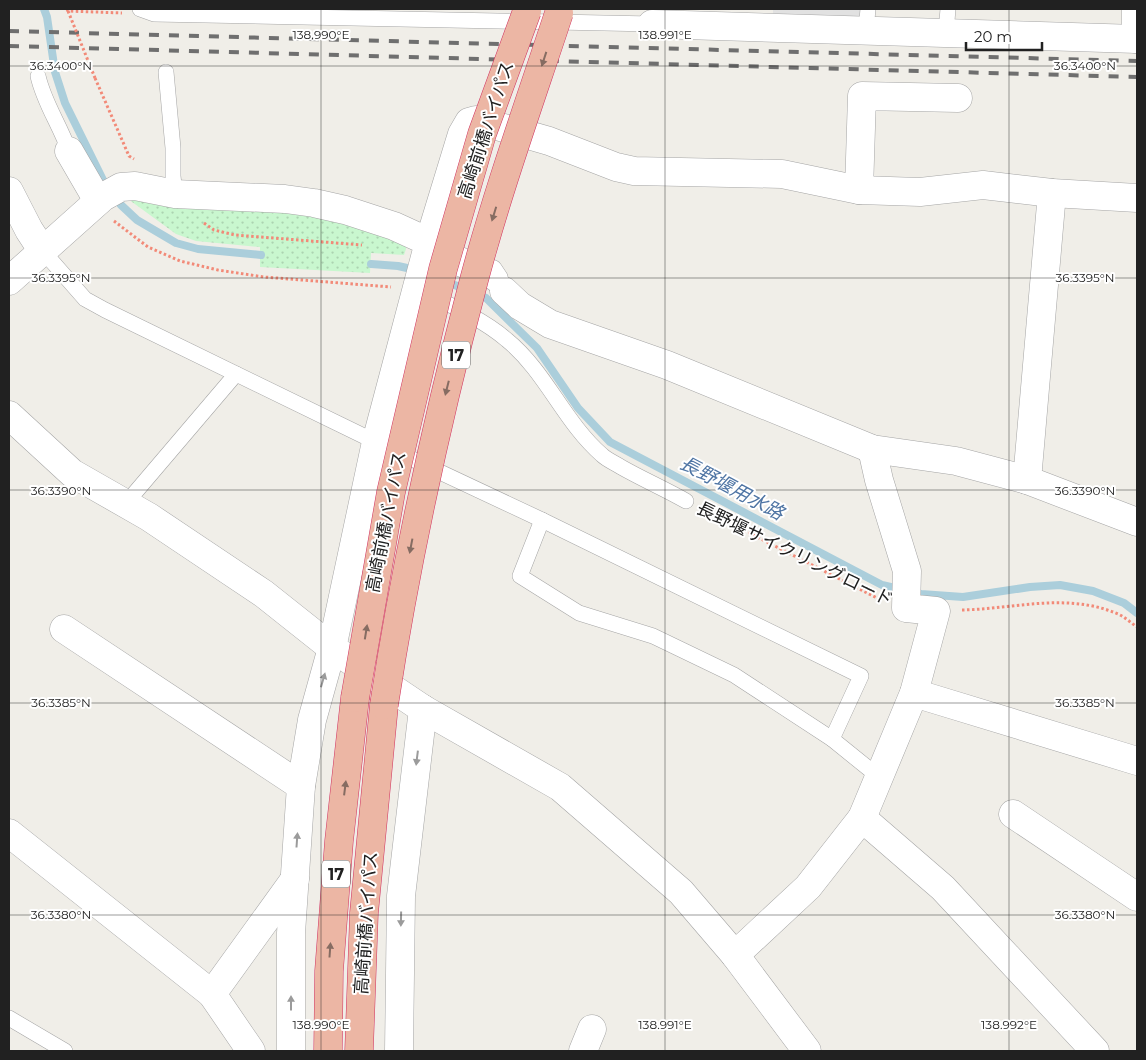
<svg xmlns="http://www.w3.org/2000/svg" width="1146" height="1060" viewBox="0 0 1146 1060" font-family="Montserrat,'Noto Sans JP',sans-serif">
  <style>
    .park { fill: url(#park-dots) }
    .parking { fill: #e1e1e1 }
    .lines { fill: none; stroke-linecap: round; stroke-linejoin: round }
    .stream { stroke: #abcedb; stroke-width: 8 }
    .service-casing { stroke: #a5a5a5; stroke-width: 16 }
    .minor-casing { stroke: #a5a5a5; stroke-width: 29 }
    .trunk-casing { stroke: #d13261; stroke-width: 29 }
    .path { stroke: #f28a78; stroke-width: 3; stroke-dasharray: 2.5 2.5; stroke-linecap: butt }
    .service { stroke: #fff; stroke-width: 15 }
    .minor { stroke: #fff; stroke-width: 28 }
    .trunk { stroke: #ecb6a4; stroke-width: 28 }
    .rail { stroke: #6f6f6f; stroke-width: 4; stroke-dasharray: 10 10; stroke-linecap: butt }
    .trunk-bridge-casing { stroke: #d13261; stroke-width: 29; stroke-linecap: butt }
    .path-bridge { stroke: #f28a78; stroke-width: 3; stroke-dasharray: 2.5 2.5; stroke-linecap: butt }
    .trunk-bridge { stroke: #ecb6a4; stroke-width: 28 }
    .oneway { fill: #866c62 }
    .oneway2 { fill: #9b9b9b }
    .ticks { fill: none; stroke: #212121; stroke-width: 1; stroke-opacity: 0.45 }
    .labels { text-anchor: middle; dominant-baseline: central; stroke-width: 4; stroke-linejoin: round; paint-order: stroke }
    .shield { fill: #fff; stroke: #646464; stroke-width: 1 }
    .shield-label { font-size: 16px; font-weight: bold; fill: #212121 }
    .street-label { font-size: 18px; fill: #212121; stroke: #fff }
    .water-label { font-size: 19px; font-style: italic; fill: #4f75a4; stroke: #fff }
    .ticks-label { font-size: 12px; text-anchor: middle; fill: #212121; stroke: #fff; stroke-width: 4; stroke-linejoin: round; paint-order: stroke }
  </style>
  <defs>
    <pattern id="park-dots" width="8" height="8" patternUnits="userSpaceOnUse" patternTransform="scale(1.25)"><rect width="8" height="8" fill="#c9f7cf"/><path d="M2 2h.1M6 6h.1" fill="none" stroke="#acd3b1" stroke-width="1.8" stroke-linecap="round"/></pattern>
  </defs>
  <rect width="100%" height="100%" fill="#f0eee8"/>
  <path class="park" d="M128,199L299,209L405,238L406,249L404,255L371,253L370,273L260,267V247L196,241L176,234Z"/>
  <path class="parking" d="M773,9H862L861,20L773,18Z"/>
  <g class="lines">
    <g class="stream">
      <path d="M44,9L47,17L55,72L65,103L105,184L121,205L137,220L176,243L198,249L261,255"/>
      <path d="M371,264L398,266L416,270"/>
      <path d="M445,281L486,298L537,348L578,408L610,442L882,585L921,594L963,597L1030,587L1060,585L1093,591L1124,603L1137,613"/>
    </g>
    <g class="service-casing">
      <g id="service">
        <path d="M140,9L154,14L652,24"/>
        <path d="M866,30L868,9"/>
        <path d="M946,32L948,9"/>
        <path d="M166,72L173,148V176L175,194"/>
        <path d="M38,76C44,103 60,125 69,151"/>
        <path d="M442,247L494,268L500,277L504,291"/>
        <path d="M42,250L85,299L105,310L376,442L542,520L861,676L832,739"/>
        <path d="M440,261L490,281L504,291"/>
        <path d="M431,296C457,308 485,321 507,340C546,372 564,422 602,455C607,460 615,463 621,467C642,479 665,489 686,501"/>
        <path d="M127,504L133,495L236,374"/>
        <path d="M542,520L520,576L579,613L653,636L734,675L832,739L879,777"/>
        <path d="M9,1018L65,1051"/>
      </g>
    </g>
    <g class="minor-casing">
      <g id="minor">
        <path d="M1136,9V39"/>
        <path d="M652,24L1137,39"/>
        <path d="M69,151L98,201"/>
        <path d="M859,190L862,96L958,98"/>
        <path d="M9,191L29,230L42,250"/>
        <path d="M429,242L462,134L469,122L476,120L549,141L616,167L634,171L782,174L859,190L920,192L983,185L1052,193L1137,198"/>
        <path d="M9,281L103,197L121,187L135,186L175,194L285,199L314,203L345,210L394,226L429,242L376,442L332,648L312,720L301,786L291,933V1051"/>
        <path d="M504,291L520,306L550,324L667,365L872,449L956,461L1027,480L1137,522"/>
        <path d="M9,415L72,473L149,517L264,594L332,648L423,709L560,787L681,892L735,955L807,1051"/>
        <path d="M1027,480L1052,193"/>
        <path d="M64,629L301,786"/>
        <path d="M914,693L1137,761"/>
        <path d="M1013,814L1137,897"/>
        <path d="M862,818L943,888L1095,1051"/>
        <path d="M9,833L212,994"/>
        <path d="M735,955L808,887L862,818L914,693L936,611L906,608L907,571L879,480L872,449"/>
        <path d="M251,1051L212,994L295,879"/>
        <path d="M399,1051L401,896L423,709"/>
        <path d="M583,1051L592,1029"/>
      </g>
    </g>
    <g class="trunk-casing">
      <g id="trunk">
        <path d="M328,1051L329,971L339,841L355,698"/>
        <path d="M359,1051L364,913L384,705"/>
      </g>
    </g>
    <g class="path">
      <path d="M67,9L68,11L122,13"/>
      <path d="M95,78L129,156L134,159"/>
      <path d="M114,221L148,247L180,261L218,270L264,277L391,287"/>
      <path d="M204,223L214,230L235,235L362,245"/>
      <path d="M704,510L879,599"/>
      <path d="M962,610C1014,609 1067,592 1118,614C1125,617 1131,623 1137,627"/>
    </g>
    <use href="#service" class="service"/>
    <use href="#minor" class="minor"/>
    <use href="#trunk" class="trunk"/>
    <g class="rail">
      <path d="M9,31L1137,61"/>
      <path d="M9,46L1137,77"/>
    </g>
    <g class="trunk-bridge-casing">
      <g id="trunk-bridge">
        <path d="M355,698L391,492L443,269L482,134L527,11"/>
        <path d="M384,705C406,561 437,420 474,280C498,190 530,101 559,13"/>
      </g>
    </g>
    <path class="path-bridge" d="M68,11L95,78"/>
    <use href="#trunk-bridge" class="trunk-bridge"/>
  </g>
  <defs><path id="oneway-solid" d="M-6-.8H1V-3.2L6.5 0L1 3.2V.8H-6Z" transform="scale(1.25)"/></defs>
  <g class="oneway">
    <use href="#oneway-solid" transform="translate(544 59) rotate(108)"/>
    <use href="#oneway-solid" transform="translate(494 214) rotate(107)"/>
    <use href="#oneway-solid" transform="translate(447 388) rotate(104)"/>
    <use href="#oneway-solid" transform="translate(411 546) rotate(101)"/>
    <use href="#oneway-solid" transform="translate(366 632) rotate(-81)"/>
    <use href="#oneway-solid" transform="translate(345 788) rotate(-83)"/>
    <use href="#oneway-solid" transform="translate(330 950) rotate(-86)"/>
  </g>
  <g class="oneway2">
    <use href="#oneway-solid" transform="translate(323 680) rotate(-74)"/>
    <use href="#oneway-solid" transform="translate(417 758) rotate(97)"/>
    <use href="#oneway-solid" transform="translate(297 840) rotate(-86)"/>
    <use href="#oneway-solid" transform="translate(401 919) rotate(91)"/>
    <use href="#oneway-solid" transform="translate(291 1003) rotate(-90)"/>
  </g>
  <path class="ticks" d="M321,9V1051M665,9V1051M1009,9V1051M9,66H1137M9,278H1137M9,490H1137M9,703H1137M9,915H1137"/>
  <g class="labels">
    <g class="shield">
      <rect x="442" y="341.5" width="28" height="27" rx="4"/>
      <rect x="322" y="860.5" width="28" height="27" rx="4"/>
    </g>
    <g class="shield-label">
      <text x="456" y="355">17</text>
      <text x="336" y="874">17</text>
    </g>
    <g class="street-label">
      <text transform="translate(486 130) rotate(-72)">高崎前橋バイパス</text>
      <text transform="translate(386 522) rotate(-79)">高崎前橋バイパス</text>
      <text transform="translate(795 554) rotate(26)">長野堰サイクリングロード</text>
      <text transform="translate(366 923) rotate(-86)">高崎前橋バイパス</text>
    </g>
    <g class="water-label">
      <text transform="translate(732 488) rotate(28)">長野堰用水路</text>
    </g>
  </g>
  <g class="ticks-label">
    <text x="321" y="39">138.990°E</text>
    <text x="665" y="39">138.991°E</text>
    <text x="61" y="70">36.3400°N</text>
    <text x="1085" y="70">36.3400°N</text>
    <text x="61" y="282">36.3395°N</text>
    <text x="1085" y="282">36.3395°N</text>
    <text x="61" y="495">36.3390°N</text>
    <text x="1085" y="495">36.3390°N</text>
    <text x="61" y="707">36.3385°N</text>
    <text x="1085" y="707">36.3385°N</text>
    <text x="61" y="919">36.3380°N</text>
    <text x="1085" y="919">36.3380°N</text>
    <text x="321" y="1029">138.990°E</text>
    <text x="665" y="1029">138.991°E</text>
    <text x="1009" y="1029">138.992°E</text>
  </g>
  <rect width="1146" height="1060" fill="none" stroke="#212121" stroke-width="20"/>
  <path d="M966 42v8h76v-8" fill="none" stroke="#212121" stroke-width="2.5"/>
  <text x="974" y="42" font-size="15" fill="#212121" stroke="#ffffff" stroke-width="4" paint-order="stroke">20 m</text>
</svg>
